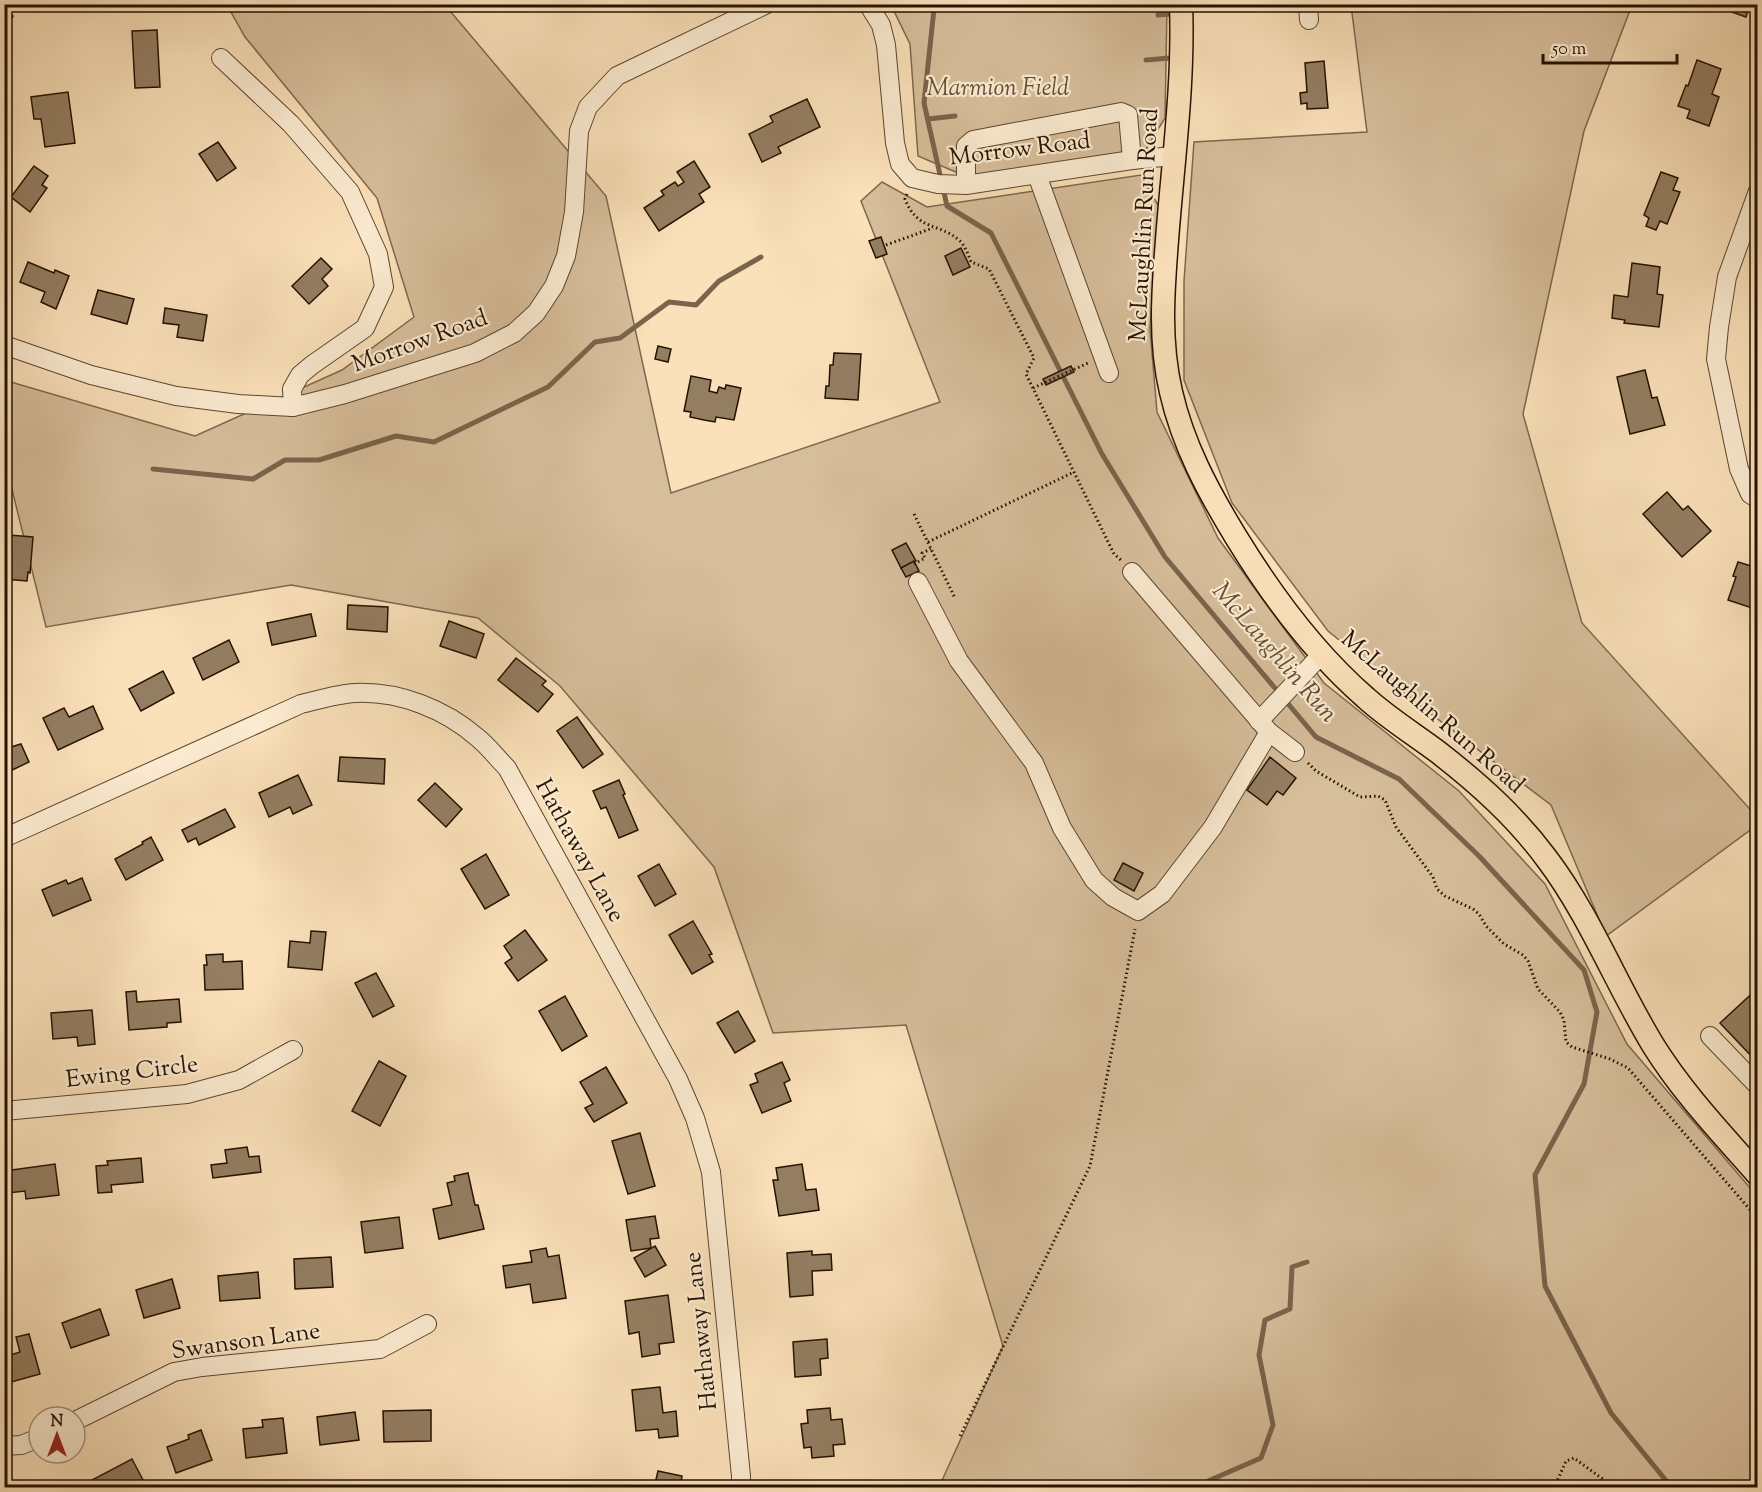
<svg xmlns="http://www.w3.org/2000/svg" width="1762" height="1492" viewBox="0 0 1762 1492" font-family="'Sorts Mill Goudy',serif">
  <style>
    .green { fill: #d7be9b; stroke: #7e684e; stroke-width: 1.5 }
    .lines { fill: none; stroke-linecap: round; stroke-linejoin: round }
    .stream { stroke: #7a644b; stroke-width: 5 }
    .building { fill: #947e62; stroke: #251202; stroke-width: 1.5 }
    .minor-casing { stroke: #5a4630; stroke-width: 20 }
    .major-casing { stroke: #251202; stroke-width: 25 }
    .path { stroke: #251202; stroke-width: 3; stroke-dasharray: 1.5 3; stroke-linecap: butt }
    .minor { stroke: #fcecd2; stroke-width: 18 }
    .major { stroke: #fbe1ba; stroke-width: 22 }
    .labels { text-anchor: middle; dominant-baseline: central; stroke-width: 4.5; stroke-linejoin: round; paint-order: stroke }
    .park-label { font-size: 24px; font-style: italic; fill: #634e38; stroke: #fcecd2 }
    .street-label { font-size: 24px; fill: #251202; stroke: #fcecd2 }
    .water-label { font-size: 26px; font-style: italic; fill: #645038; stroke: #fcecd2 }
  </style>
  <rect width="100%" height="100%" fill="#fbe1ba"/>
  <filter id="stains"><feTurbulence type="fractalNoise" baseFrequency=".00333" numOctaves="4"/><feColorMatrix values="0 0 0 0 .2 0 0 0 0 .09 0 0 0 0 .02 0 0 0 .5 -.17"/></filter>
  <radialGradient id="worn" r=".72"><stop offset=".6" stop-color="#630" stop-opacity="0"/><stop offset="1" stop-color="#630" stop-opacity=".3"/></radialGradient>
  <g class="green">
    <path d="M227,5H445L606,196L671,493L940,402L861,201L882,182L927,207L1141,175L1159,207L1150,329L1157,412L1218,538L1324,683L1459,791L1545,884L1627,1044L1757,1196V1487H939L1003,1346L906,1025L773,1033L714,867L560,686L478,618L291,585L46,627L5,461L4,380L195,436L342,370L414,317L377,198L245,37Z"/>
    <path d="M891,5H1167L1165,118L1146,149L972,179L918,156L910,44Z"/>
    <path d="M1351,5H1632L1584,131L1523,414L1582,623L1757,817V825L1606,936L1551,805L1427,711L1328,631L1232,503L1184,380V281L1194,142L1367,132Z"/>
  </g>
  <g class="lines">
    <g class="stream">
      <path d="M932,4L934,9L924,103L947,206L991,233L1102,454L1165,557L1316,737L1399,779L1479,856L1584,970L1597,1012L1584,1084L1535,1175L1545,1286L1611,1413L1672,1488"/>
      <path d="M1158,15L1170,14"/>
      <path d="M1146,60L1170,58"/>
      <path d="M928,119L955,116"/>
      <path d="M153,469L253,479L285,460H319L396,436L434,442L548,387L595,342L620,338L669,302L696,305L719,281L761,257"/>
      <path d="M1192,1488L1261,1458L1273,1425L1259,1355L1265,1320L1290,1309L1292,1267L1307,1262"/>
    </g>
  </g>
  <g class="building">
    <path d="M1724,4H1750L1746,17L1723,9Z"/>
    <path d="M4,12L13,16L4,33Z"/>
    <path d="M157,30L160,87L135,88L132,31Z"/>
    <path d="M1697,60L1721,69L1712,94L1719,97L1709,126L1687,118L1690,110L1678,106L1686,85L1688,86Z"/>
    <path d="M1324,61L1328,108L1307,109V103L1301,104L1300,93L1307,92L1305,63Z"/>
    <path d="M68,92L75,143L45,147L41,119H34L31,97Z"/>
    <path d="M807,99L820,127L778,147L781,153L762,162L749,134L773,122L770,116Z"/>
    <path d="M218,142L236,168L217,181L199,154Z"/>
    <path d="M694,161L710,187L699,194L704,202L659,231L644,208L664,195L661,191L675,182L678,186L684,182L677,172Z"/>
    <path d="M34,166L48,176L42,185L47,188L30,212L11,197Z"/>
    <path d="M1661,172L1678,178L1673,190L1680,192L1667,224L1660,221L1656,230L1646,226L1649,218L1644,215Z"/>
    <path d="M881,237L887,254L876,258L869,241Z"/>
    <path d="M961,248L970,267L953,275L945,256Z"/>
    <path d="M321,258L332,269L322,279L328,286L309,304L292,286Z"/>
    <path d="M28,262L54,273L55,270L69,276L56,309L41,302L45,292L20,282Z"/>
    <path d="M1632,263L1660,267L1657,294L1663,295L1659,327L1624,323L1625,320L1612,318L1614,295L1628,297Z"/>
    <path d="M98,290L134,299L127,324L91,314Z"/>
    <path d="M165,308L207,315L203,341L177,337L179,325L163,323Z"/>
    <path d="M658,346L671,349L668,362L655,359Z"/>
    <path d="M834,353L861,354L858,400L825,398L826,386H829L830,365H833Z"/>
    <path d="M1071,366L1074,372L1046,385L1043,379Z"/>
    <path d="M1645,370L1652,398L1657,397L1665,425L1630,434L1617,377Z"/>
    <path d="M691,376L711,380L709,391L717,393L719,387L725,389L726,385L741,388L734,420L716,417L715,422L704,420L690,417L691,412L684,411Z"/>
    <path d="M1667,492L1683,510L1688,506L1711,531L1682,557L1643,514Z"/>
    <path d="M9,535L33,537L30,573L28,572L27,581L4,579V553H8Z"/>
    <path d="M906,543L916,561L901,568L892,550Z"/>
    <path d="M914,561L919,571L906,577L901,568Z"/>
    <path d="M1738,562L1758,568V610L1728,600L1736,577L1733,576Z"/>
    <path d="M348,605L388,607L387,632L347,629Z"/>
    <path d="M311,614L316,636L272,645L267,623Z"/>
    <path d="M449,621L484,634L476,658L440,646Z"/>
    <path d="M229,640L239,662L203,680L193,658Z"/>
    <path d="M516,658L546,681L542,685L553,694L538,712L498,680Z"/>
    <path d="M163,671L174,693L141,711L129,689Z"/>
    <path d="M93,706L103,729L58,750L43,718L64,708L69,717Z"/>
    <path d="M577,717L603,754L583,768L557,731Z"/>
    <path d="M21,744L29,762L4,774V749Z"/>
    <path d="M340,757L385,759L384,784L338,781Z"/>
    <path d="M1270,757L1296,778L1283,795L1277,791L1267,805L1247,790Z"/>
    <path d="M298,775L312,805L293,814L290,807L269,817L259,793Z"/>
    <path d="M619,780L625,794L623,795L638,830L619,838L606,807L601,809L593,791Z"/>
    <path d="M435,783L462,809L446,827L418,800Z"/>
    <path d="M225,809L235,827L199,845L196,838L188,842L182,830Z"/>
    <path d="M151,837L163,860L126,880L115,859L143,844L142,842Z"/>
    <path d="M486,854L509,895L485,909L461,869Z"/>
    <path d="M1123,863L1143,873L1134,891L1114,880Z"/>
    <path d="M659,864L676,894L655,906L638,876Z"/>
    <path d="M82,878L91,900L53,916L42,890L66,880L68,884Z"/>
    <path d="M693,921L712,954L709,955L713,962L692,974L669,935Z"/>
    <path d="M525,930L547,960L518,981L505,963L512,958L504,946Z"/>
    <path d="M311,931L326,932L322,970L288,967L290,941L310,943Z"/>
    <path d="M223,954V962L242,961L243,989L205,990L204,965H207L206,955Z"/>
    <path d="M376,973L394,1006L373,1017L355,983Z"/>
    <path d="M1758,988V1063L1720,1023Z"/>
    <path d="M136,991L137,1002L179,999L181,1022L167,1023V1027L129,1030L126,992Z"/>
    <path d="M565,996L587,1036L562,1051L539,1011Z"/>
    <path d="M92,1010L95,1044L78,1046L77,1037L53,1039L51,1013Z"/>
    <path d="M738,1011L755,1041L735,1053L717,1023Z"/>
    <path d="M379,1061L406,1076L380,1126L352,1111Z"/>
    <path d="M782,1062L790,1080L784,1083L791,1101L762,1113L750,1085L758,1082L755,1074Z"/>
    <path d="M606,1067L627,1103L594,1122L585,1108L593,1104L580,1082Z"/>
    <path d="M640,1133L655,1186L628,1194L612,1141Z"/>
    <path d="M247,1147L249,1157L259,1156L261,1172L213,1178L211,1165L227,1163L225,1150Z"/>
    <path d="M141,1158L143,1182L111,1185L112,1192L98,1193L96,1166L108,1165L107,1161Z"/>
    <path d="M55,1164L59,1195L26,1199L25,1191L8,1193L5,1171Z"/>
    <path d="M802,1164L806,1190L816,1189L819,1210L779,1216L773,1180H778L776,1168Z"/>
    <path d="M468,1173L475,1205H478L484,1229L439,1239L433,1209L452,1205L447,1183L455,1181L454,1176Z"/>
    <path d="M655,1216L659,1238L650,1239L651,1248L631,1251L626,1220Z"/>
    <path d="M399,1217L403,1248L365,1253L361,1222Z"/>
    <path d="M655,1246L666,1265L645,1277L634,1258Z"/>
    <path d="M546,1248L548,1257L559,1255L566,1298L533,1303L530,1284L506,1288L503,1266L532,1262L530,1251Z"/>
    <path d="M812,1251V1255L831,1254L832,1270L812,1271L813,1295L790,1297L787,1253Z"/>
    <path d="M331,1257L333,1287L295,1289L294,1259Z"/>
    <path d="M258,1272L260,1298L220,1301L218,1276Z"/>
    <path d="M172,1279L180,1308L144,1318L136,1290Z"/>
    <path d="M668,1295L674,1342L659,1344L660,1354L642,1357L639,1332L629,1334L625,1301Z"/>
    <path d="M100,1309L109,1335L71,1348L62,1323Z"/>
    <path d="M29,1334L40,1374L11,1382L4,1357L20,1352L16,1337Z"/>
    <path d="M827,1339L828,1358L820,1359L821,1375L795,1377L793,1342Z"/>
    <path d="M660,1387L663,1413L676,1411L678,1436L659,1438L658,1429L636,1431L632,1390Z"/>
    <path d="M830,1408L831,1420L842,1419L845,1444L833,1445L834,1456L812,1458L811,1447L804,1448L801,1424L808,1423L807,1410Z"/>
    <path d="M431,1410V1441L384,1442L383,1411Z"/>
    <path d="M355,1412L359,1440L320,1445L317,1417Z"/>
    <path d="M283,1418L287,1453L246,1458L243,1429L263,1427L262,1420Z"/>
    <path d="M201,1430L212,1460L176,1473L167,1447L189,1439L188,1435Z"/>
    <path d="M132,1459L143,1480L137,1484L139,1488H93L90,1481Z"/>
    <path d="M658,1471L682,1476L680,1488H654Z"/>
  </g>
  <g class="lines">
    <g class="minor-casing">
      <g id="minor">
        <path d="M868,4L881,25L886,45L895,143L900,164L912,178L938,184L966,185L1132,160L1173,156"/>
        <path d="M1308,4L1309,20"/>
        <path d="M221,58L291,124L350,192L378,254L384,287L365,328L312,365L300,375L292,389L293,407"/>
        <path d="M1037,175L1109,373"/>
        <path d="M966,185V146L973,140L1121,112L1128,115L1132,160"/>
        <path d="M1758,191L1727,277L1719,327L1716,359L1739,469L1750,494L1758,499"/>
        <path d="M4,345L91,375L176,396L238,404L293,407L345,394L475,353L514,333L536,313L554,286L566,256L574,212L579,131L588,107L617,76L767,4"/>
        <path d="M1132,572L1269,732L1295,752"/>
        <path d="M918,582L959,661L1034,763L1062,828L1094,880L1113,897L1138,911L1162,894L1213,827L1269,732"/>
        <path d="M1259,721L1321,655"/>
        <path d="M4,838L301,704C318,700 337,694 355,693C399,691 445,709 478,738C489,747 497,758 507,768L678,1079L695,1118L711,1172L741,1476V1488"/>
        <path d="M1710,1036L1758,1086"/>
        <path d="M4,1111L187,1094L239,1080L293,1050"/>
        <path d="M75,1421L174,1372L202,1367L380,1349L427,1324"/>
        <path d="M4,1446L21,1445L39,1438"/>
      </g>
    </g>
    <g class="major-casing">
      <path id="major" d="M1181,4C1184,83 1173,162 1167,240C1163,291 1159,341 1171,392C1183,445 1208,491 1236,537C1272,596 1313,652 1366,698C1388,718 1414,734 1438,752C1479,784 1516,817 1547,859C1590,916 1616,984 1653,1045C1682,1092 1722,1134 1758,1175"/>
    </g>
    <g class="path">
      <path d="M907,194L905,199C918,232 939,222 960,241C965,246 968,254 971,262L989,269L1034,358L1026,374L1114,554L1121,560"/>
      <path d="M886,245L933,228"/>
      <path d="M1033,388L1088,363"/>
      <path d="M914,514L955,598"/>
      <path d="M928,542L1074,472"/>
      <path d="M914,564L925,558L922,553L931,549"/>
      <path d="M1308,763L1316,771L1360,797L1378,796L1385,800L1396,827L1433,877L1437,889L1445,896L1473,909L1479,914L1486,926L1504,944L1523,955L1528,961L1538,989L1560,1012L1564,1020L1566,1042L1572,1047L1610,1059L1628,1068L1758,1219"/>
      <path d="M960,1436L1090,1166L1135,929"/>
      <path d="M1554,1488L1566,1461L1574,1458L1615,1488"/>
    </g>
    <use href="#minor" class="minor"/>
    <use href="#major" class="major"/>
  </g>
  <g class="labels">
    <g class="park-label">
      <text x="998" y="89">Marmion Field</text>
    </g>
    <g class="street-label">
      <text transform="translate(1020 150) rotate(-7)">Morrow Road</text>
      <text transform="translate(1145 225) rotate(-87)">McLaughlin Run Road</text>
      <text transform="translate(420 342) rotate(-20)">Morrow Road</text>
      <text transform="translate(1432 713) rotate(41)">McLaughlin Run Road</text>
      <text transform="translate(579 851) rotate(61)">Hathaway Lane</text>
      <text transform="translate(132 1073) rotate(-7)">Ewing Circle</text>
      <text transform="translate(702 1331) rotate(-96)">Hathaway Lane</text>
      <text transform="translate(246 1342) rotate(-8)">Swanson Lane</text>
    </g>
    <g class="water-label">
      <text transform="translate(1274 653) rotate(49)">McLaughlin Run</text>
    </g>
  </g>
  <rect width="1762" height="1492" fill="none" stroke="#fbe1ba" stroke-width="24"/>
  <rect x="6" y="6" width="1750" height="1480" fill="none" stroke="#251202" stroke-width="3"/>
  <rect x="12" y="12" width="1738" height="1468" fill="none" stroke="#251202" stroke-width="1.5"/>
  <g transform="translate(57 1435)"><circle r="28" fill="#fcecd2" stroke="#a6957f" stroke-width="1.5"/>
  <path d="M0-4.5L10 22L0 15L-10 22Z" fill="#8f2418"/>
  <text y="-9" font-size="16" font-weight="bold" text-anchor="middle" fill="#251202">N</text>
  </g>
  <path d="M1543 54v9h134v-9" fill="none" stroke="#251202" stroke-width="3"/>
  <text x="1552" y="54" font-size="18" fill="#251202" stroke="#fcecd2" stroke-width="4.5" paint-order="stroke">50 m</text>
  <rect width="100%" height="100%" filter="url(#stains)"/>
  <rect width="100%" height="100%" fill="url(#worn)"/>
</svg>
